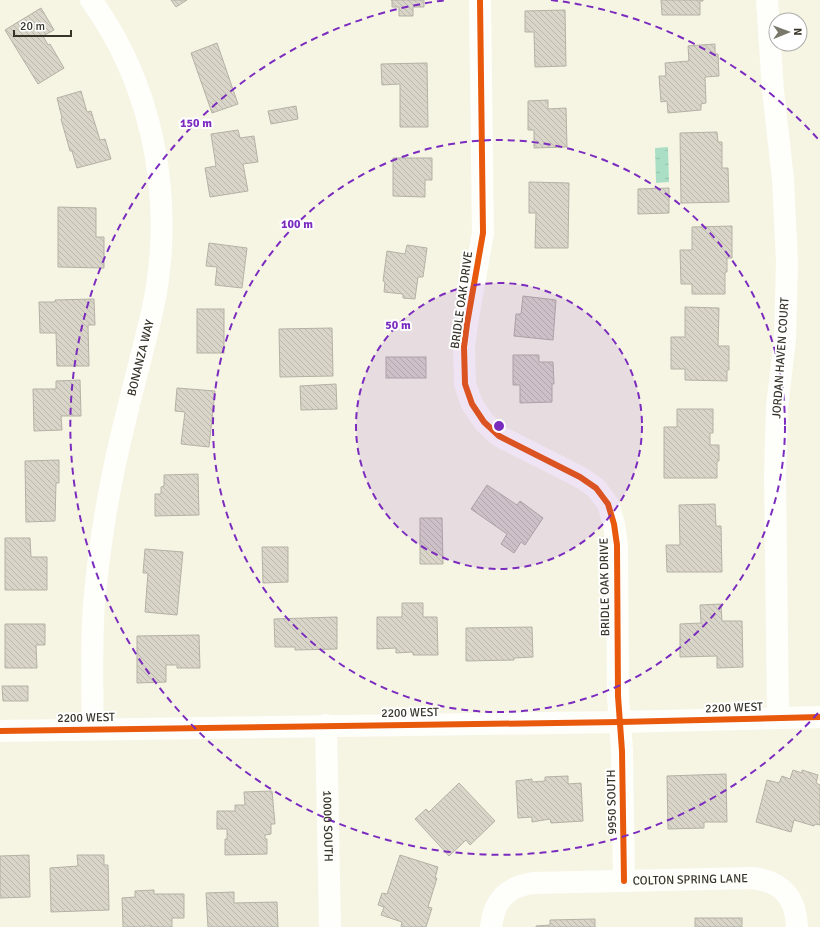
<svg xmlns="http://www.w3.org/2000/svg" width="820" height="927" viewBox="0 0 820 927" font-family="Signika,sans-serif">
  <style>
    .water { fill: url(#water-ripples) }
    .building { fill: url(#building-back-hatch); stroke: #b5b1a5 }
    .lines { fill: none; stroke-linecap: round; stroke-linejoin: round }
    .minor { stroke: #fefefb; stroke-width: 22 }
    .tertiary { stroke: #fefefb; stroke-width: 22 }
    .cycleway-casing { stroke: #fff; stroke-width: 8 }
    .cycleway { stroke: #e8590c; stroke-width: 6 }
    .ring { fill: none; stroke: #7b2cbf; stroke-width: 2; stroke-dasharray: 7 5 }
    .labels { text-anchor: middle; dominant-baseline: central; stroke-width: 4; stroke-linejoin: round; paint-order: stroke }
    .street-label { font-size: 12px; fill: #37352a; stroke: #fff }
    .centre { fill: #7b2cbf; stroke: #fff; stroke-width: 2 }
    .ring-label { font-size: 12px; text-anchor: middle; font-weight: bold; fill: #7b2cbf; stroke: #fff; stroke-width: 4; stroke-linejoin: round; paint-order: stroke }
  </style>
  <defs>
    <pattern id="water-ripples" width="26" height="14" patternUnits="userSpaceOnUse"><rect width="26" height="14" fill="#aadfc6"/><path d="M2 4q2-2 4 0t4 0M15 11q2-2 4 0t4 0" fill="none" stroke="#93c0aa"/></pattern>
    <pattern id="building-back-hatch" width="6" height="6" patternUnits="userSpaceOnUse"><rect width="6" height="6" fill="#d9d5c8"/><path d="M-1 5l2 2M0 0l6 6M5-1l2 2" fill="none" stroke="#bbb7ac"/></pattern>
  </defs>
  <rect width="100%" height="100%" fill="#f6f5e4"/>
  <path class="water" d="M668,147L669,182L656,183L655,148Z"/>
  <g class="building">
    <path d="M171,0H187L176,7Z"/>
    <path d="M391,0H424V7H413V16H399V7H392V0Z"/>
    <path d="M661,0H703V1H700V15H662Z"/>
    <path d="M41,8L54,30L43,36L48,45L50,44L64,68L38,84L5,30Z"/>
    <path d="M565,10L566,66L535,67L534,32H525V11Z"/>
    <path d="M217,43L238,104L212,113L191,53Z"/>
    <path d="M715,44V54H718L719,76L705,77L706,103L701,104V110L668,113L667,101L661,102L659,76H666L665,63L689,61L688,46Z"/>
    <path d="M427,63L428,127H400V84L382,85L381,64Z"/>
    <path d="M81,91L87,112L91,111L100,140L105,139L111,159L77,168L72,151H70L61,119L62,118L57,98Z"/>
    <path d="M548,100V109L566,108L567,147L534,148V130H528V101Z"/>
    <path d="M296,106L298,119L271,124L268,111Z"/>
    <path d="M238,130L240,138L254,136L258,162L243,164L248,191L210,197L205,168L216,166L211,134Z"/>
    <path d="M717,132L718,142H722V168H728L729,202L681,203L680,133Z"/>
    <path d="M393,158H432V180H425V197L393,196Z"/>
    <path d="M529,182L569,183L568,248H535L536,213H529Z"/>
    <path d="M669,188V213L638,214V189Z"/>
    <path d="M58,207L96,208V237H104V268L58,267Z"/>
    <path d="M732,226V258H727V272H725V294H692V284H681L680,250H692V227Z"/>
    <path d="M209,243L247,248L242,288L215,285L217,267L206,266Z"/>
    <path d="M407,245L427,248L423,277H418L415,299L403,298V294L384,292L385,282L383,281L387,251L405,254Z"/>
    <path d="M523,296L556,300L553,340L514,336L516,314H521Z"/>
    <path d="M94,299L95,325H88L89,366H57L56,333H40L39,302H55V300Z"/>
    <path d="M685,307L719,308L718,346H729V370H727V381L685,380V369H671V337H685Z"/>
    <rect x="197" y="309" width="27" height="44"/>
    <path d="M332,328L333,376L280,377L279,329Z"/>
    <path d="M513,355H539V362H553L554,384H552V402L520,403V385H513Z"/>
    <rect x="386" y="357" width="40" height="21"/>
    <path d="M80,380L81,416H61L62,430L34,431L33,389H56V381Z"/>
    <path d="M336,384L337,409L301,410L300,386Z"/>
    <path d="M177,388L215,391L209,447L181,444L185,412L175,411Z"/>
    <path d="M677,409H713V433H710V445H719V461H717V478H664V427H677Z"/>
    <path d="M59,460V483H56L55,521L26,522L25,461Z"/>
    <path d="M198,474L199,515L155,516V494H161V487L164,486V475Z"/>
    <path d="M487,485L517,505L520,501L543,518L525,545L521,542L514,553L501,544L507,534L471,509Z"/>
    <path d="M715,504L716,526H721L722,572H667L666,545H680L679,505Z"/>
    <path d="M420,518H442L443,564H420Z"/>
    <path d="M5,538H30L31,557H47V590H5Z"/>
    <path d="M262,547H288V582L263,583Z"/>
    <path d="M145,549L183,552L177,615L145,612L148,573H143Z"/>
    <path d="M402,603H423V617H437L438,655H413V652L396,653V648L377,649V617H402Z"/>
    <path d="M721,604L722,621H742L743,667L717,668V656L680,657V624L701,623L700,605Z"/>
    <path d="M337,617V649L295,650V647H275L274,619Z"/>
    <path d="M5,624H45V645H36L37,668H5Z"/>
    <path d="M532,627L533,657L514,658V660L466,661V628Z"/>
    <path d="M199,635L200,668H177V665H166V682L137,683V636Z"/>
    <path d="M2,686H28V701H3Z"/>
    <path d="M793,770L802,773V770L818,775L816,783L820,785V825L815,824L814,826L794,820L791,832L756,822L767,780L779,783L782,776L790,779Z"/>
    <path d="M726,774L727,822H704V828L668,829L667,776Z"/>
    <path d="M568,776V784L581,783L583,821L551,823L550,819L532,822V817L518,818L516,781L532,779V782L545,781V777Z"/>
    <path d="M459,783L495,821L470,845L466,840L449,856L415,819L426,809L429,812Z"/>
    <path d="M272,791L275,824H271V834L265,835V839H267V854L225,855V839H227V829H217V811H235V805H245L244,792Z"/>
    <path d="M29,855L30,897L0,898V856Z"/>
    <path d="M77,855H104V865H108L109,910L51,912L50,868L78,866Z"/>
    <path d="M400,855L438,867L435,878H437L428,907L432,908L426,927H401L402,922L381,915L384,907L378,905L382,893L387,894Z"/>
    <path d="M154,890V894H184V918H172V927H151V926H144V927H123L122,898L135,897V891Z"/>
    <path d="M234,892V903L277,902L278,927H208L206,893Z"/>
    <rect x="695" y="918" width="47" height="9"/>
    <path d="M595,919V927H536V926L550,925V920Z"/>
  </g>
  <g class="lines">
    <g class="minor">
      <path d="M91,0C149,80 171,182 158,279C155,304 148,329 142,353C132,393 121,433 113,474C104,517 98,561 94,604C91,646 92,687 93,729"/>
      <path d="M480,0L483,233L467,324L464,347L465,384L472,404L484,422L499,436L580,477L596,488L608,504L614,524L617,545L618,696L622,751L624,881"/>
      <path d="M767,0L773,91L783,179L787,262L785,339L777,407L775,475L778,718"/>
      <path id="s1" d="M326,725L330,927"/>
      <path id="s2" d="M491,927C494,900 507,887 533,883L753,878C783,882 796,898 797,927"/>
    </g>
    <path class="tertiary" d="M0,731L620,722L820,717"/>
    <g class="cycleway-casing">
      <g id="cycleway">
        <path d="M480,0L483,233L467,324L464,347L465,384L472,404L484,422L499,436L580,477L596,488L608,504L614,524L617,545L618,696L622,751L624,881"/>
        <path d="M0,731L620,722L820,717"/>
      </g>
    </g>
    <use href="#cycleway" class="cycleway"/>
  </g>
  <circle cx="499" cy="426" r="143" fill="#7b2cbf" fill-opacity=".12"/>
  <g class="ring">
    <circle cx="499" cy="426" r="143"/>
    <circle cx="499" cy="426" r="286"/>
    <path d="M818 713A429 429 0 1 1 447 0M551 0A429 429 0 0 1 818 139"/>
  </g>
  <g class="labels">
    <g class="street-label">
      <text transform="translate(462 300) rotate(-82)">BRIDLE OAK DRIVE</text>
      <text transform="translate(141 358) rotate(-76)">BONANZA WAY</text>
      <text transform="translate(781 358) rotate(-86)">JORDAN HAVEN COURT</text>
      <text transform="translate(605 587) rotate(-91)">BRIDLE OAK DRIVE</text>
      <text transform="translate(734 708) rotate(-2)">2200 WEST</text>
      <text transform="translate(410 713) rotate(-1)">2200 WEST</text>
      <text transform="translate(86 718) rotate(-1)">2200 WEST</text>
      <text transform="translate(612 802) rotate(-91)">9950 SOUTH</text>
      <text stroke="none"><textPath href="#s1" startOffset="101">10000 SOUTH</textPath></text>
      <text stroke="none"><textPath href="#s2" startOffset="224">COLTON SPRING LANE</textPath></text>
    </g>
  </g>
  <circle cx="499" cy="426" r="6" class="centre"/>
  <g class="ring-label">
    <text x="196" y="127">150 m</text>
    <text x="297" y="228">100 m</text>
    <text x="398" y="329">50 m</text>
  </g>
  <g transform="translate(788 32) rotate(89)"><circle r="19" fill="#ffffff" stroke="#afaeaa"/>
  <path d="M0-3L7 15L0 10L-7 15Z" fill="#7a786b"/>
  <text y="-6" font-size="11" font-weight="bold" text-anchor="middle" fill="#37352a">N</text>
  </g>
  <path d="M14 30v6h57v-6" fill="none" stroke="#37352a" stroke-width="2"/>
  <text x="20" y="30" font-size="12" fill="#37352a" stroke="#ffffff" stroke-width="3" paint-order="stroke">20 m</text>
</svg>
